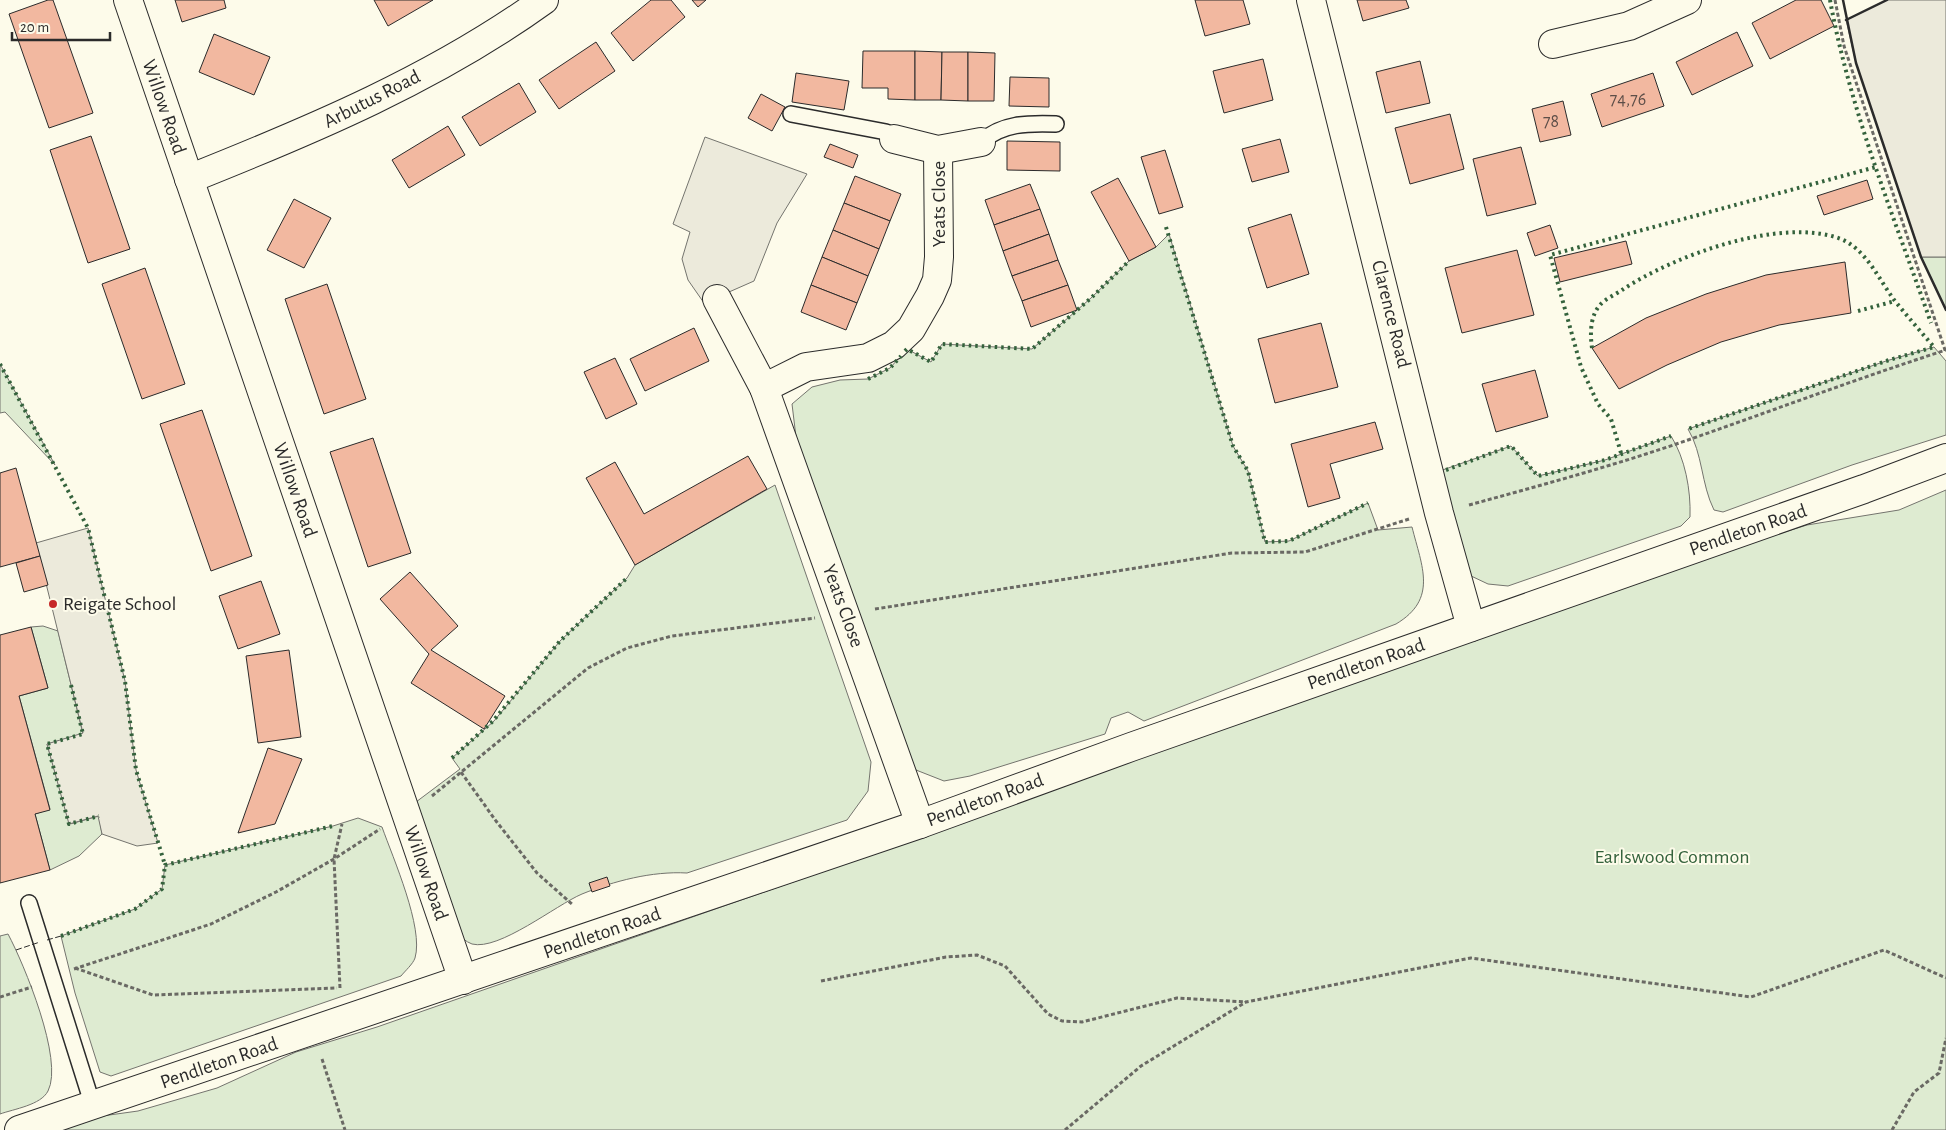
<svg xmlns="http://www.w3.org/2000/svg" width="1946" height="1130" viewBox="0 0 1946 1130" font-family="'Alegreya Sans',sans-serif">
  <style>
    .green { fill: #deebd1; stroke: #74746e }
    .parking { fill: #eceadb; stroke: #74746e }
    .building { fill: #f2b8a0; stroke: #2b2b2b }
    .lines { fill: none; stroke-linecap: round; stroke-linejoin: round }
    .lane-casing { stroke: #2b2b2b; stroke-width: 18 }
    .street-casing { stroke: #2b2b2b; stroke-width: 30 }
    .secondary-casing { stroke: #2b2b2b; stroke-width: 30 }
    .path { stroke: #6a6964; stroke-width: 3; stroke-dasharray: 4 2.5; stroke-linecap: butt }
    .lane { stroke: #fdfbea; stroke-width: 15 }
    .street { stroke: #fdfbea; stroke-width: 28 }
    .secondary { stroke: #fdfbea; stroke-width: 28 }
    .hedge { stroke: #34623c; stroke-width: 4; stroke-dasharray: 2.5 4; stroke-linecap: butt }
    .fence { stroke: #2b2b2b; stroke-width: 1; stroke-dasharray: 6 2.5; stroke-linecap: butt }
    .wall { stroke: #2b2b2b; stroke-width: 2.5 }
    .poi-dot { fill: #c62828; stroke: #fdfbea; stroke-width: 2 }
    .labels { text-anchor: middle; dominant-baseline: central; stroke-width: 4; stroke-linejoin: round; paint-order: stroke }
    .number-label { font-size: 18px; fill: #5d4e48 }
    .street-label { font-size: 20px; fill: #2b2b2b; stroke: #fdfbea }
    .poi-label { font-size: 20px; fill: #2b2b2b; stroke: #fdfbea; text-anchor: start }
    .park-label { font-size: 20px; fill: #34623c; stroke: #fdfbea }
  </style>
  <rect width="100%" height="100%" fill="#fdfbea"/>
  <g class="green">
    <path d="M1169,234L1233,446L1248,471L1265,542L1289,541L1368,503L1378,530L1412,527C1422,567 1438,599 1396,624L1144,721L1128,712L1111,718L1105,734L970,776L944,781L916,770L902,754L796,437L792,404L812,387L840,380L868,379L890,368L907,349L931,362L942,344L1032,349L1091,298L1129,261L1156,247Z"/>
    <path d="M1921,257H1946V310Z"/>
    <path d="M1934,347L1946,361V435L1852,465L1723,512L1714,510C1701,484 1703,454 1688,429L1886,361Z"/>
    <path d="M0,364L55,465L5,412L0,413Z"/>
    <path d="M1671,436C1685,458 1691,490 1690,517L1681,526L1508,586L1488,584L1469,575L1434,473L1511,446L1538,476L1605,460Z"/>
    <path d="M775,485L871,762L868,791L847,820L687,873C652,871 614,881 582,894C556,905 499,951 472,944C466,942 460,936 455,933L408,808L460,769L452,758L494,721L560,641L627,578L635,565Z"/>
    <path d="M1946,490V1130H55L95,1117L138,1111L217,1088L296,1052L377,1027L853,861L1656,572L1807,525L1899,510Z"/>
    <path d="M43,626L58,631L83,734L47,744L70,824L99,816L102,834L79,856L50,870L35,814L50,809L19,696L48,688L31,627Z"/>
    <path d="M358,818L382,827C393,858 424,928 415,958C413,964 405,971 401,976L111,1076L100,1072L75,993L61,936L135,909L162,889L165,865L333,826Z"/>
    <path d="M8,934C24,964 64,1060 48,1091C41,1105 14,1109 0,1114V936Z"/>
  </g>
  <g class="parking">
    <path d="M1887,0H1946V257H1921L1856,63L1846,20Z"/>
    <path d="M705,137L807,174L777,223L754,281L704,303L688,280L682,259L690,232L673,224Z"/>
    <path d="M88,528L125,681L136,770L158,843L137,846L102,834L98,816L69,824L47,744L83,733L36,543Z"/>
  </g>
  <g class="building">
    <path d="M48,0H53L93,113L49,128L9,14Z"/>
    <path d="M175,0H224L226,8L182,22Z"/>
    <path d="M374,0H433L388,26Z"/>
    <path d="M651,0H671L685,17L633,61L611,33Z"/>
    <path d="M692,0H706L698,7Z"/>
    <path d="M1195,0H1243L1250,24L1205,36Z"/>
    <path d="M1357,0H1406L1409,8L1363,21Z"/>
    <path d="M1796,0H1821L1834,26L1770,59L1752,23Z"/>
    <path d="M1737,32L1753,66L1692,95L1676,62Z"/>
    <path d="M214,34L270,57L254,95L199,72Z"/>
    <path d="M596,42L615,71L559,109L539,80Z"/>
    <path d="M863,51H915V100L888,99V88H862Z"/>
    <path d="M915,51L942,52L941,100H915Z"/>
    <path d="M942,52H968V101L941,100Z"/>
    <path d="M968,52L995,53L994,101H968Z"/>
    <path d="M1263,59L1273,100L1224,113L1213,71Z"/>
    <path d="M1420,61L1430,103L1386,113L1376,72Z"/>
    <path d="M796,73L849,81L844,110L792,102Z"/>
    <path d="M1653,73L1664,106L1602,127L1591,94Z"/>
    <path d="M1010,77L1049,78V107L1009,106Z"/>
    <path d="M519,83L536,112L480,146L462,117Z"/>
    <path d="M761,94L785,107L772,131L748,118Z"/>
    <path d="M1563,101L1571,135L1540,142L1532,109Z"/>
    <path d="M1450,114L1464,169L1410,184L1395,128Z"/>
    <path d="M448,126L465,155L409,188L392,160Z"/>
    <path d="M91,136L130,249L88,263L50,150Z"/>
    <path d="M1280,139L1289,172L1252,182L1242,149Z"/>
    <path d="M1007,141L1060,142V171L1007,170Z"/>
    <path d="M830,144L858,155L853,168L824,157Z"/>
    <path d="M1521,147L1536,204L1487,216L1473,159Z"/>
    <path d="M1165,150L1183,207L1159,214L1141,157Z"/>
    <path d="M855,176L901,194L890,221L844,203Z"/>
    <path d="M1118,178L1156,247L1129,261L1091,192Z"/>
    <path d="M1867,180L1873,199L1824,215L1817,196Z"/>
    <path d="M1030,184L1040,209L994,225L985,200Z"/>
    <path d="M294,199L331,218L304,268L267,250Z"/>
    <path d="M844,203L890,221L879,249L833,230Z"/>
    <path d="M1040,209L1049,234L1003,251L994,225Z"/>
    <path d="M1291,214L1309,274L1267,288L1248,228Z"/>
    <path d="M1550,225L1558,248L1535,256L1527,233Z"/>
    <path d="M833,230L879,249L868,276L822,257Z"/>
    <path d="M1049,234L1058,260L1012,276L1003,251Z"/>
    <path d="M1626,241L1632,264L1560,282L1554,258Z"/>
    <path d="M1517,250L1534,315L1462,333L1445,268Z"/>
    <path d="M822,257L868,276L857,303L811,285Z"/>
    <path d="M1058,260L1068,285L1022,301L1012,276Z"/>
    <path d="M1845,262L1851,313L1779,325L1721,342L1667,365L1619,389L1592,348L1646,318L1706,294L1766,275Z"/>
    <path d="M145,268L185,384L142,399L102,284Z"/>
    <path d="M327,284L366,399L324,414L285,299Z"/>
    <path d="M811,285L857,303L846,330L801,312Z"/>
    <path d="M1068,285L1077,310L1031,327L1022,301Z"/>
    <path d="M1321,323L1338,387L1275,403L1258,339Z"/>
    <path d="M694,328L709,361L645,391L630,359Z"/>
    <path d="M615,358L637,404L606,419L584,372Z"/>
    <path d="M1535,370L1548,417L1496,432L1482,384Z"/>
    <path d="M202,410L252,556L211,571L160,424Z"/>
    <path d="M1375,422L1383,449L1330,464L1340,498L1308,507L1291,444Z"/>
    <path d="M373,438L411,553L368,567L330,452Z"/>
    <path d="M748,456L767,489L635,565L586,478L615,462L644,514Z"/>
    <path d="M16,468L40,556L0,567V473Z"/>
    <path d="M40,556L48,585L24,592L16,563Z"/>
    <path d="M410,572L458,626L431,650L505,696L484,729L411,683L429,654L380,599Z"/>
    <path d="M261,581L280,634L238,649L219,596Z"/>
    <path d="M31,627L48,688L19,696L50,810L35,814L50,870L0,883V635Z"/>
    <path d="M289,650L301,737L258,743L246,656Z"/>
    <path d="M268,748L302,759L275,824L238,833Z"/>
    <path d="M607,877L610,886L592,892L589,883Z"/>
  </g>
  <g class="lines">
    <g class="lane-casing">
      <g id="lane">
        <path d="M791,114L886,132L894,139"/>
        <path d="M981,142C1002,123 1028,123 1056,124"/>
        <path d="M29,903L93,1106"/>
      </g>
    </g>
    <g class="street-casing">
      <g id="street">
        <path d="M128,0L463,980"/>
        <path d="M1311,0L1439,513L1471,627"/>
        <path d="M1553,44L1629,26L1687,0"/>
        <path d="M894,139L938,150L981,142"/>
        <path d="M189,179C312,130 436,78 544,0"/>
        <path d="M717,299L764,388L920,824"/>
        <path d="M764,388L806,367L868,358L894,345L911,329L930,296L937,280L939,257L938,150"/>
      </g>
    </g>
    <g class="secondary-casing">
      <path id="secondary" d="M19,1130L920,824L1131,747L1864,489L1946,458"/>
    </g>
    <g class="path">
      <path d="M1835,0L1844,46L1946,353"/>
      <path d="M1469,505C1542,485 1616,465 1688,440C1774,410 1859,378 1946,350"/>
      <path d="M875,609L1232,553L1305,552L1409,519"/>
      <path d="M461,772L496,821L537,873L573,905"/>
      <path d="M432,796L588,668L627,648L672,636L815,618"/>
      <path d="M75,968L153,995L337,988"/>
      <path d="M74,969L211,924L276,892L334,859L380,829"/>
      <path d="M821,981L946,957L977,955L1005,966L1048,1014L1062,1021L1082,1022L1177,998L1246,1002"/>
      <path d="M340,988L334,859L342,824"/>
      <path d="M0,997L32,987"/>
      <path d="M322,1059L345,1130"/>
      <path d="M1065,1130L1141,1066L1246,1002L1471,958L1751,997L1884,950L1946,978"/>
      <path d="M1892,1130L1914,1092L1939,1073L1946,1038"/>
    </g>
    <use href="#lane" class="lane"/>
    <use href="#street" class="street"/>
    <use href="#secondary" class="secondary"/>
    <g class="hedge">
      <path d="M1830,0C1850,110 1894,217 1931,323"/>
      <path d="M1166,227L1233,446L1248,471L1265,542L1289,541L1368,503"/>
      <path d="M1858,311L1895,301"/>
      <path d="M1592,348C1590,334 1590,316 1600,305C1605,299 1616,294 1622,290C1673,256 1781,216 1841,239C1867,250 1879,280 1895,301C1908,317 1921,332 1934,347L1886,361L1688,429"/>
      <path d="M905,351L907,349L931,362L942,344L1032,349L1091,298L1129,261"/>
      <path d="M0,364L88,528L125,681L136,770L165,865"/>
      <path d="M868,379L890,368L901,356"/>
      <path d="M1621,453L1611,419L1598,404L1581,367L1550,255L1876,167"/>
      <path d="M1446,470L1511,446L1538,476L1605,460L1671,436"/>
      <path d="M71,685L83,734L47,744L69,824L99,816"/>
      <path d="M452,758L493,721L560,641L627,578"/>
      <path d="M61,936L135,909L162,889L165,865L333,826"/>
    </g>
    <g class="fence">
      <path d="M47,940L61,936"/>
      <path d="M16,950L40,942"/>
    </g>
    <g class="wall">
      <path d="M1843,0L1856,63L1921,257L1946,310"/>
      <path d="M1846,20L1887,0"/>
    </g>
  </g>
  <circle class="poi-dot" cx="53" cy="604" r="5"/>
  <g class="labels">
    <g class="number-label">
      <text x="1628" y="100">74,76</text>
      <text x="1551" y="122">78</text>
    </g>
    <g class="street-label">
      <text transform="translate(372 99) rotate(-27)">Arbutus Road</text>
      <text transform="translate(164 107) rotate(71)">Willow Road</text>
      <text transform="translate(939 204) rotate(-90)">Yeats Close</text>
      <text transform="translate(1391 314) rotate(76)">Clarence Road</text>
      <text transform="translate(295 490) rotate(71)">Willow Road</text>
      <text transform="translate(1748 530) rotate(-19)">Pendleton Road</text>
      <text transform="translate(843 606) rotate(70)">Yeats Close</text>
      <text transform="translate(1366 664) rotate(-19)">Pendleton Road</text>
      <text transform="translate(985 800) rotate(-20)">Pendleton Road</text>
      <text transform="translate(426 873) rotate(71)">Willow Road</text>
      <text transform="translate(602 933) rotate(-19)">Pendleton Road</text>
      <text transform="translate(219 1063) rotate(-19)">Pendleton Road</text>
    </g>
    <g class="poi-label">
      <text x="63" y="604">Reigate School</text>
    </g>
    <g class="park-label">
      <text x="1672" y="857">Earlswood Common</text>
    </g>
  </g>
  <path d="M12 32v8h98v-8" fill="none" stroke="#2b2b2b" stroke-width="2.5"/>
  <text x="20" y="32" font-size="15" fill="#2b2b2b" stroke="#fdfbea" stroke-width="4" paint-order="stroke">20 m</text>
</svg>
